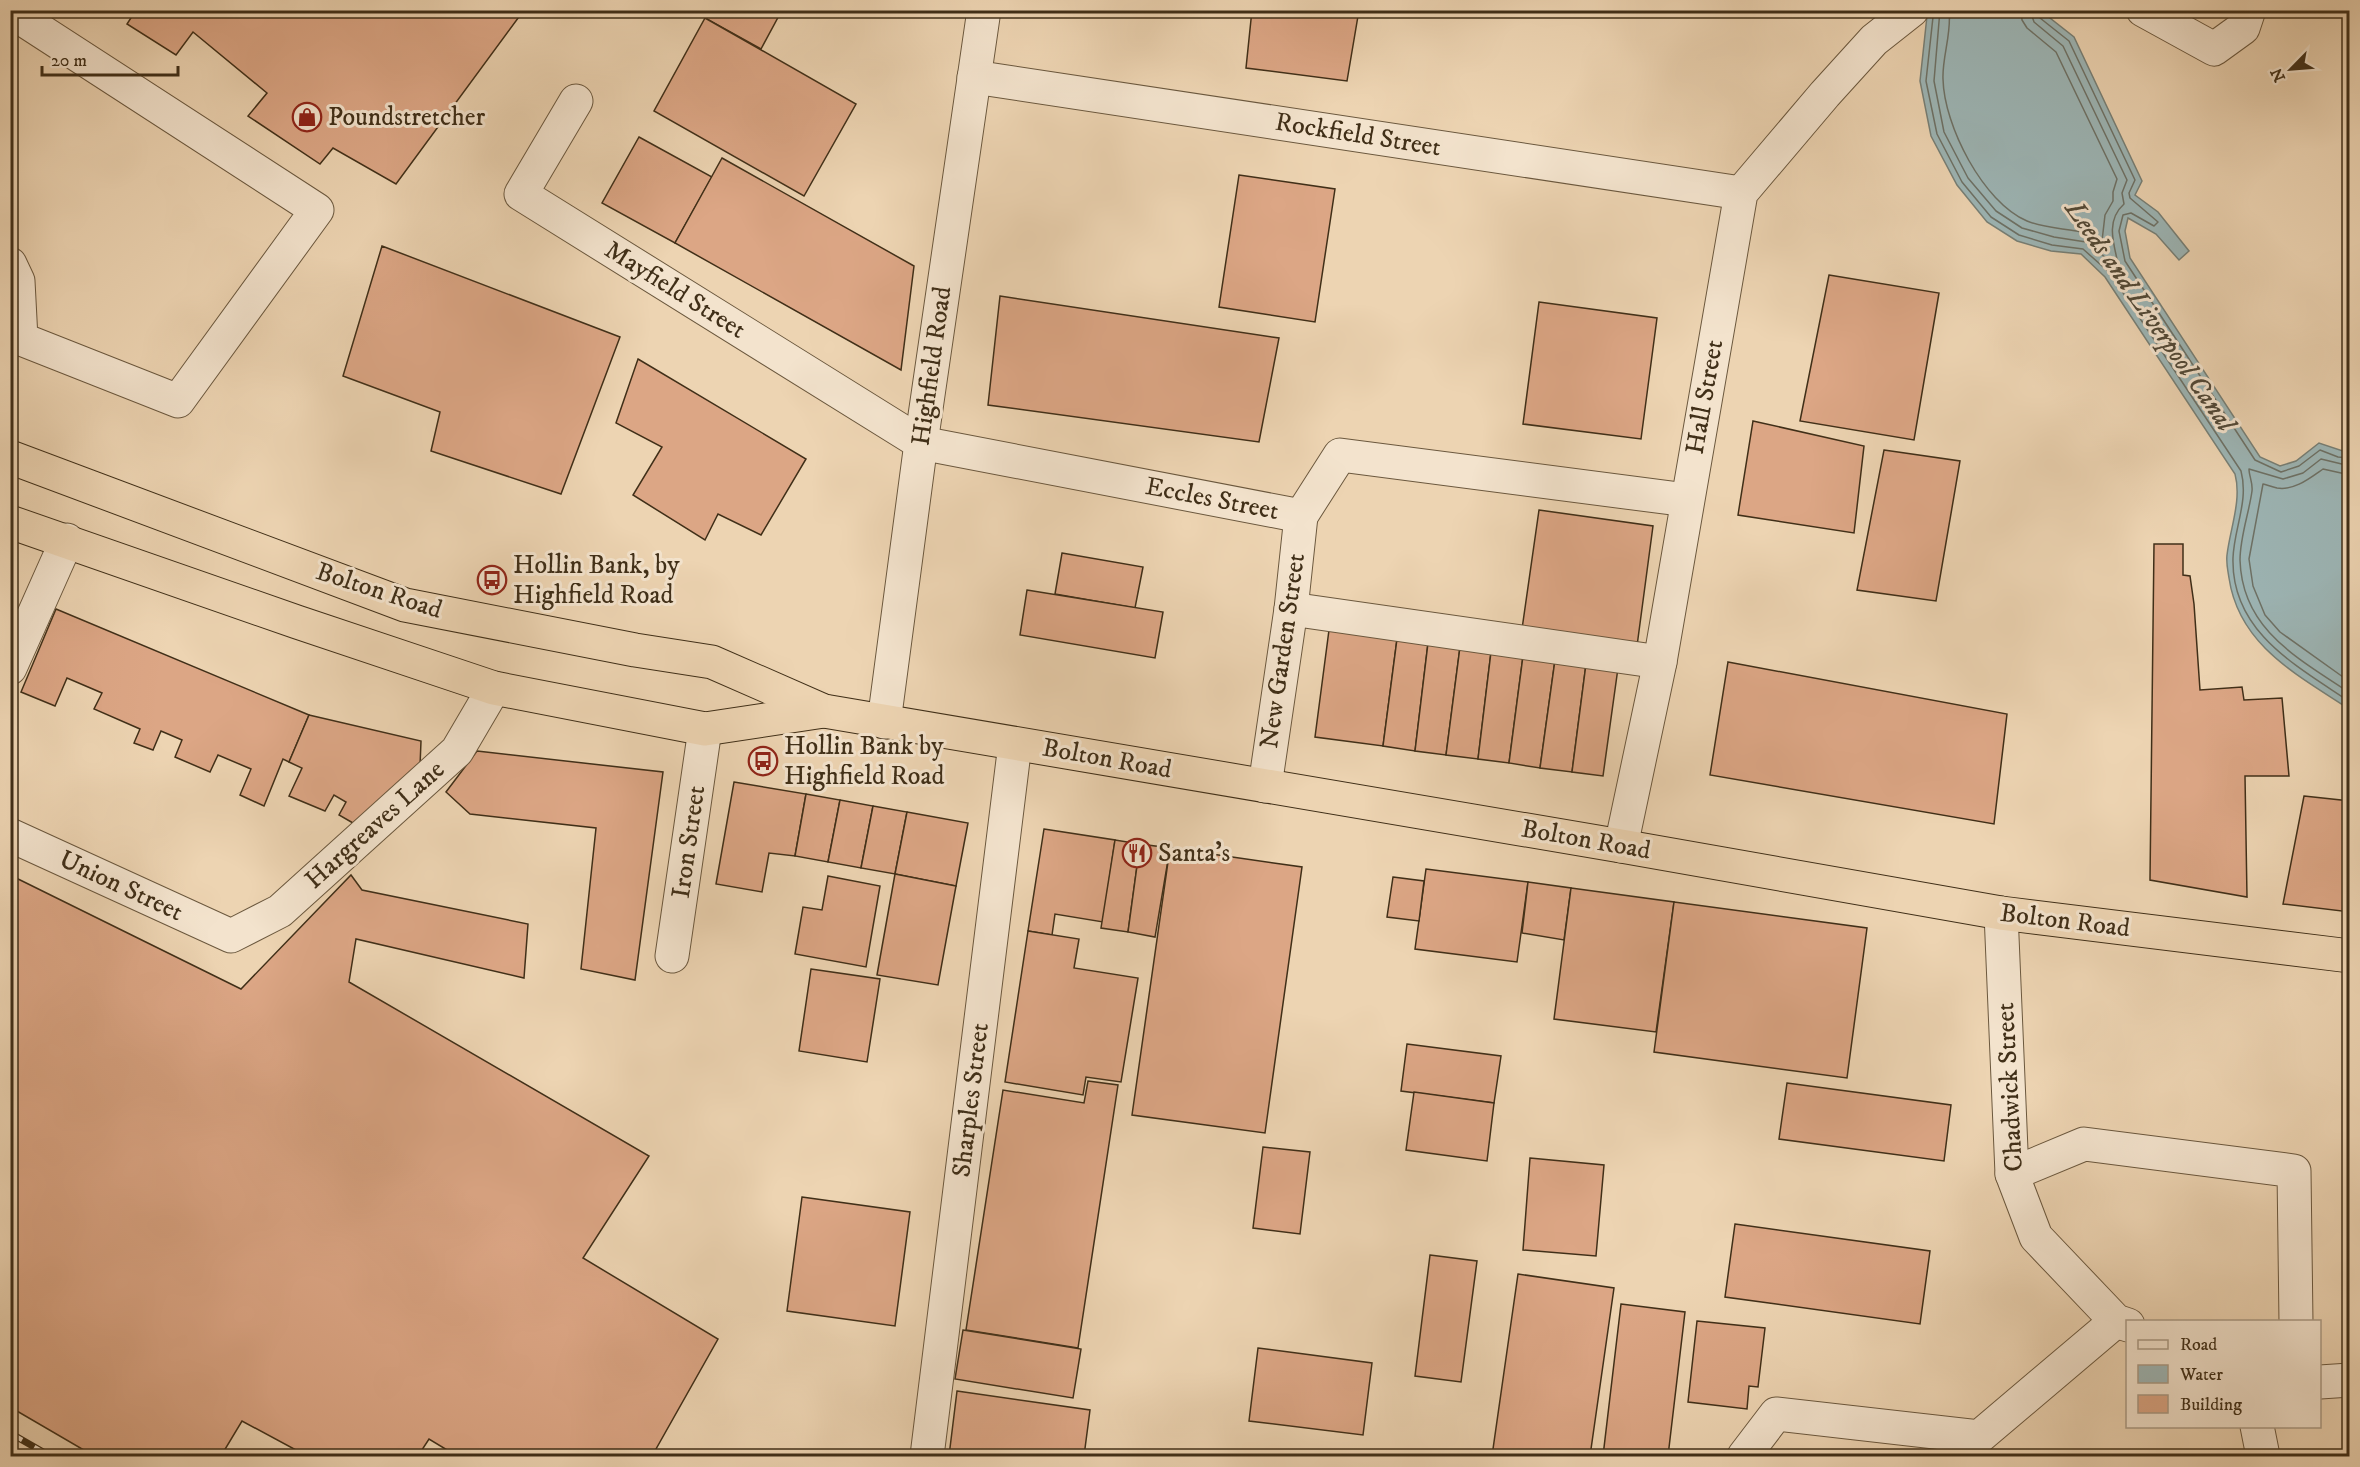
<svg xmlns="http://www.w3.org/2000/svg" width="2360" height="1467" viewBox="0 0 2360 1467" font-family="'IM FELL DW Pica',serif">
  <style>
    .water { fill: #9db6b6; stroke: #788077; stroke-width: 1.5 }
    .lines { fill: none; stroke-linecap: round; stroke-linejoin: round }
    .shore { stroke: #6e7267; stroke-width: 1.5 }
    .building { fill: #dca685; stroke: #402f18; stroke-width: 1.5 }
    .minor-casing { stroke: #6b583e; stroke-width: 35 }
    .highway-casing { stroke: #402f18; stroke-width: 35 }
    .minor { stroke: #f3e3cd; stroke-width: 33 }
    .highway { stroke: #edd4b2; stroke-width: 33 }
    .rail-casing { stroke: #402f18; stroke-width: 7 }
    .rail { stroke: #f3e3cd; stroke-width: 4.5; stroke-dasharray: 14; stroke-linecap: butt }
    .labels { text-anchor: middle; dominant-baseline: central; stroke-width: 6; stroke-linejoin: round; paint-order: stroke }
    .poi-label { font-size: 26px; fill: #402f18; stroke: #f3e3cd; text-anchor: start }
    .street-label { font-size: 26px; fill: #402f18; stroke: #f3e3cd }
    .water-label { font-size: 27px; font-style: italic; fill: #534a38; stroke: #f3e3cd }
  </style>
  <rect width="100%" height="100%" fill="#edd4b2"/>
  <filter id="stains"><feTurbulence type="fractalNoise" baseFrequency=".00333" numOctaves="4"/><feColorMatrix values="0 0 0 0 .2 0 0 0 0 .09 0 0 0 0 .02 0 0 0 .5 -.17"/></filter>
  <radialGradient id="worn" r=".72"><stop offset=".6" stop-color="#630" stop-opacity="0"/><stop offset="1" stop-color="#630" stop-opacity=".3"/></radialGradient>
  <path class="water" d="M1924,11H2041L2074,37L2142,181L2135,195L2158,212L2189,251L2179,260L2156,234L2128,218L2125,231L2130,258L2260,457L2280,466L2296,461L2319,443L2349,453V709C2298,675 2239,646 2229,578C2228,571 2226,563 2227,555C2230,529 2242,500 2235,474L2105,277L2081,254L2051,251L2017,241L1987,222L1957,185L1931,136L1920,81L1927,16Z"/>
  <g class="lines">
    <g class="shore">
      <path d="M1931,10L1933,17L1926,81L1937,134L1962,182L1991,217L2019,235L2052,245L2083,249L2110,273L2241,471C2249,501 2234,528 2233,558C2231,632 2297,666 2350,702"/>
      <path d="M1940,10L1934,81L1944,132L1968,178L1996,211L2022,228L2054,237L2086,242L2116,266L2118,263C2113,242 2106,220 2124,204L2122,193L2127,180L2063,46L2034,22L2030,10"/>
      <path d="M1949,10C1952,33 1942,57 1943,79C1944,126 1983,202 2027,221C2046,229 2067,228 2086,233C2092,234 2096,239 2102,241L2105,215L2113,201V192L2117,179L2056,52L2027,28L2022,20L2021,10"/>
      <path d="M2038,10L2040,18L2069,41L2135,180L2129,193L2130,198L2158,222L2154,226L2131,213L2123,215L2119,231L2125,261L2255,460L2281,472L2299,466L2320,450L2338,457L2350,458"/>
      <path d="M2350,466L2321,459L2303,473L2283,479L2249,469C2249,476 2253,483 2252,491C2249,513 2240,537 2240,560C2242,630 2298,658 2350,693"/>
      <path d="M2350,475L2323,469C2310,478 2294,491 2277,488C2272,487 2267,485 2263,484L2249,559L2253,586L2265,615L2280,632L2350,682"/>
    </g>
  </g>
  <g class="building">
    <path d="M136,10H524L396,184L333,148L320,164L248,116L267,93L193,32L176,55L127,24Z"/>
    <path d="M709,10H782L761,49L705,18Z"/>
    <path d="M1252,10H1359L1347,81L1246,68Z"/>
    <path d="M705,18L856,104L804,196L654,111Z"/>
    <path d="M639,137L712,177L675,243L602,203Z"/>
    <path d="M722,158L914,266L901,370L675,243Z"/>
    <path d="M1239,175L1335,189L1315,322L1219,307Z"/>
    <path d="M382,246L620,337L561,494L431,451L440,412L343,376Z"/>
    <path d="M1829,275L1939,293L1914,440L1800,421Z"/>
    <path d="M1000,296L1279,338L1259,442L988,405Z"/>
    <path d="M1539,302L1657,318L1641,439L1523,424Z"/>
    <path d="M638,359L806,459L761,535L718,514L705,540L633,495L662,447L616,423Z"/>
    <path d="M1753,421L1864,446L1854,533L1738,515Z"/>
    <path d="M1884,450L1960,461L1936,601L1857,590Z"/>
    <path d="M1539,510L1653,526L1637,646L1522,629Z"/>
    <path d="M2154,544H2183V575L2190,576L2194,604L2200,690L2242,687L2244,700L2282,698L2289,776H2245L2247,897L2150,880Z"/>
    <path d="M1062,553L1143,567L1135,608L1055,594Z"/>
    <path d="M1027,590L1163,612L1155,658L1020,635Z"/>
    <path d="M56,609L309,715L289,762L283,759L264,806L240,795L251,769L218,755L210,772L175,757L182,740L161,731L153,750L134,743L140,729L94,709L102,693L67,678L55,706L21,692Z"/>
    <path d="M1329,630L1397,639L1383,746L1315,737Z"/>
    <path d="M1397,639L1428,643L1415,751L1383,746Z"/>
    <path d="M1428,643L1460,647L1446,755L1415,751Z"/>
    <path d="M1460,647L1491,652L1478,759L1446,755Z"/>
    <path d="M1491,652L1523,656L1509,763L1478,759Z"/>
    <path d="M1523,656L1555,660L1540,768L1509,763Z"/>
    <path d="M1555,660L1586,664L1572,772L1540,768Z"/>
    <path d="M1728,662L2007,714L1994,824L1710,775Z"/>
    <path d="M1586,664L1618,668L1603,776L1572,772Z"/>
    <path d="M309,715L421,741L420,766L353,823L339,815L346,802L334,795L325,811L289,796L302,768L289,762Z"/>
    <path d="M477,751L663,772L635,980L581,969L596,828L470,814L446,792Z"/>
    <path d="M734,782L806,794L795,856L769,853L762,892L716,884Z"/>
    <path d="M806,794L840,800L828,862L795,856Z"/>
    <path d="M2304,796L2350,801V912L2283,904Z"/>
    <path d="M840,800L873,806L861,868L828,862Z"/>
    <path d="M873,806L907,812L895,874L861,868Z"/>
    <path d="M907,812L968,823L956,886L895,874Z"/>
    <path d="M1044,829L1115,840L1103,922L1055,914L1052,935L1028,931Z"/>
    <path d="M1115,840L1140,844L1128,932L1101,928Z"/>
    <path d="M1140,844L1170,848L1155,937L1128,932Z"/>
    <path d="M1170,848L1302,867L1265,1133L1132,1115Z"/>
    <path d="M1426,869L1528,882L1517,962L1415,949Z"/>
    <path d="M895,874L956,886L938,985L877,975Z"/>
    <path d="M10,875L241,989L351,875L362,890L528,924L524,978L356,939L349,982L649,1156L583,1258L718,1339L652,1456H457L429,1439L418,1456H307L242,1421L221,1456H94L10,1407Z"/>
    <path d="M828,876L880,886L866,967L795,954L803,907L822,910Z"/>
    <path d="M1393,877L1424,881L1419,921L1387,917Z"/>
    <path d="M1528,882L1571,888L1564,940L1522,933Z"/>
    <path d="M1571,888L1674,902L1656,1032L1554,1019Z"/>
    <path d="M1674,902L1867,928L1847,1078L1654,1052Z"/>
    <path d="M1028,931L1079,939L1074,968L1138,978L1121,1082L1086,1077L1083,1095L1005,1082Z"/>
    <path d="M811,969L880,979L867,1062L799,1051Z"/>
    <path d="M1407,1044L1501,1056L1494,1103L1401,1091Z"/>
    <path d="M1088,1081L1118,1085L1078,1348L966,1330L1003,1090L1084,1103Z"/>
    <path d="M1787,1083L1951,1105L1944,1161L1779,1139Z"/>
    <path d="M1414,1092L1494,1103L1487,1161L1406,1150Z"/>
    <path d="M1263,1147L1310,1152L1300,1234L1253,1228Z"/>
    <path d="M1530,1158L1604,1165L1596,1256L1523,1250Z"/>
    <path d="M2350,1176V1220L2344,1219Z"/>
    <path d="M802,1197L910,1212L895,1326L787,1311Z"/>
    <path d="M1735,1224L1930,1251L1920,1324L1725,1297Z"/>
    <path d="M1430,1255L1477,1261L1461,1382L1415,1376Z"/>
    <path d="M1518,1274L1614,1288L1590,1456H1492Z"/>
    <path d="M1621,1304L1685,1312L1668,1456H1603Z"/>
    <path d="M1697,1321L1765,1328L1758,1387L1749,1386L1747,1409L1688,1402Z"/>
    <path d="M963,1330L1081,1349L1073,1398L955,1379Z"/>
    <path d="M1258,1348L1372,1363L1363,1435L1249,1421Z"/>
    <path d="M957,1391L1090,1410L1084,1456H949Z"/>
  </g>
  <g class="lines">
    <g class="minor-casing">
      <g id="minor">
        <path d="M2143,10L2214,49L2243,28L2249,10"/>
        <path d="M10,11L317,210L178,401L21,339L18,281L10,264"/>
        <path d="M974,77L1741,193"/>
        <path d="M576,101L521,194L921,443L1301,516L1340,455L1687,500"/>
        <path d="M1291,609L1660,662"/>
        <path d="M10,668L67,540"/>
        <path d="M884,722L921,443L984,10"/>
        <path d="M1265,786L1291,609L1301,516"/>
        <path d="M10,835L231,936L280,911L457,751L494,688"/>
        <path d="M1621,846L1660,662L1741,193L1825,94L1874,40L1912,10"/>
        <path d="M2001,913L2012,1174L2036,1237L2116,1321L2128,1325"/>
        <path d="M672,956L705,729"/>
        <path d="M2012,1174L2084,1144L2294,1171L2296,1322"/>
        <path d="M2320,1382L2350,1380"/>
        <path d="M2257,1426L2263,1456"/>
        <path d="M927,1456L1015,744"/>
        <path d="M1744,1456L1776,1414L1979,1437L2116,1321"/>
      </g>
    </g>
    <g class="highway-casing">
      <g id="highway">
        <path d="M10,457L405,605L635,650L712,662L824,711L1621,846L2001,913L2350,956"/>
        <path d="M10,522L297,622L494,688L705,729L824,711"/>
      </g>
    </g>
    <use href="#minor" class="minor"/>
    <use href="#highway" class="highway"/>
    <g class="rail-casing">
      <path id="rail" d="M10,1433L50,1456"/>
    </g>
    <use href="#rail" class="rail"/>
  </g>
  <defs>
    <g id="shop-ring" transform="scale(1.5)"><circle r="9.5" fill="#f3e3cd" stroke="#8f2418" stroke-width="1.5"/><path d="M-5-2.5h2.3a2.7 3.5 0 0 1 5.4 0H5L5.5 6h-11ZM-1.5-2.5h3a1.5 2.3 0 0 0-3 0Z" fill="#8f2418"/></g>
    <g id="bus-ring" transform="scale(1.5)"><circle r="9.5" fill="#f3e3cd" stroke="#8f2418" stroke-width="1.5"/><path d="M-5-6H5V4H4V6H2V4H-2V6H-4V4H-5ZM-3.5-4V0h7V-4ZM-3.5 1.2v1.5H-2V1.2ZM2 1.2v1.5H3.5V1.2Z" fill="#8f2418"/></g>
    <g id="restaurant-ring" transform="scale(1.5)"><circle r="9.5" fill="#f3e3cd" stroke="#8f2418" stroke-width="1.5"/><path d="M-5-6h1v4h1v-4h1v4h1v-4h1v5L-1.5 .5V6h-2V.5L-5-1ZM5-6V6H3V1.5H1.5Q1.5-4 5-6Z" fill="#8f2418"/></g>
  </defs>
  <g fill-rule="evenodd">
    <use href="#shop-ring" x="307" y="117"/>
    <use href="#bus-ring" x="492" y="580"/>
    <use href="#bus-ring" x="763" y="761"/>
    <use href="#restaurant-ring" x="1137" y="853"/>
  </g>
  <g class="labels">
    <g class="poi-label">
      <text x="328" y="117">Poundstretcher</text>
      <text x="513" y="565">Hollin Bank, by<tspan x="513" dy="30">Highfield Road</tspan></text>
      <text x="784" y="746">Hollin Bank by<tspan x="784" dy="30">Highfield Road</tspan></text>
      <text x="1158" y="853">Santa's</text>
    </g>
    <g class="street-label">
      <text transform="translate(1358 135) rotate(9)">Rockfield Street</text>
      <text transform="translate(675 290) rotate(32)">Mayfield Street</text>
      <text transform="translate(932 366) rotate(-82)">Highfield Road</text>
      <text transform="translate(1705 397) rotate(-80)">Hall Street</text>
      <text transform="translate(1212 499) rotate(11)">Eccles Street</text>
      <text transform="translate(379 591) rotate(18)">Bolton Road</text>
      <text transform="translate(1283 651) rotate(-82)">New Garden Street</text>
      <text transform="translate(1107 759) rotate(10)">Bolton Road</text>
      <text transform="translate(375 825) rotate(-42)">Hargreaves Lane</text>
      <text transform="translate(1586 840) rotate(10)">Bolton Road</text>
      <text transform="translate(689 842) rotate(-82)">Iron Street</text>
      <text transform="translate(121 886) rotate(25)">Union Street</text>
      <text transform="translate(2065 921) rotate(7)">Bolton Road</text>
      <text transform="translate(2010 1087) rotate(-93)">Chadwick Street</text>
      <text transform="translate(971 1100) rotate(-83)">Sharples Street</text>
    </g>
    <g class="water-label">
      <text transform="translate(2150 316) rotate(55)">Leeds and Liverpool Canal</text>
    </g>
  </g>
  <rect width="2360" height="1467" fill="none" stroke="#edd4b2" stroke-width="36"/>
  <rect x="12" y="12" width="2336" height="1443" fill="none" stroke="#402f18" stroke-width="3"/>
  <rect x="18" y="18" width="2324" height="1431" fill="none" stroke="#402f18" stroke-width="1.5"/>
  <rect x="2126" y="1320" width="195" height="108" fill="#f3e3cd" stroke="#ab9b85" stroke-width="1.5"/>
  <rect x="2138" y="1340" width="30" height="9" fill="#f3e3cd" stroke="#ab9b85" stroke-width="1.5"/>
  <text x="2180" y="1350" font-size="18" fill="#402f18">Road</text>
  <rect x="2138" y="1365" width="30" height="18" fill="#9db6b6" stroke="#ab9b85" stroke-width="1.5"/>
  <text x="2180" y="1380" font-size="18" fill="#402f18">Water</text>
  <rect x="2138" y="1395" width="30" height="18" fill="#dca685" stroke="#ab9b85" stroke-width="1.5"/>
  <text x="2180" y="1410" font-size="18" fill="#402f18">Building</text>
  <g transform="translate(2291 69) rotate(245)" stroke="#f3e3cd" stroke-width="4.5" paint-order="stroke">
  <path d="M0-4.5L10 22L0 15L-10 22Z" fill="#402f18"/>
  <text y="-9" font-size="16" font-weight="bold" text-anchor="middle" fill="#402f18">N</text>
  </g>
  <path d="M42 66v9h136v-9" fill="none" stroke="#402f18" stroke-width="3"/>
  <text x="51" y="66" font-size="18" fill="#402f18" stroke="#f3e3cd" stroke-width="4.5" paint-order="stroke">20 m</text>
  <rect width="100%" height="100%" filter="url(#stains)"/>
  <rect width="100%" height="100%" fill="url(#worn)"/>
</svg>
